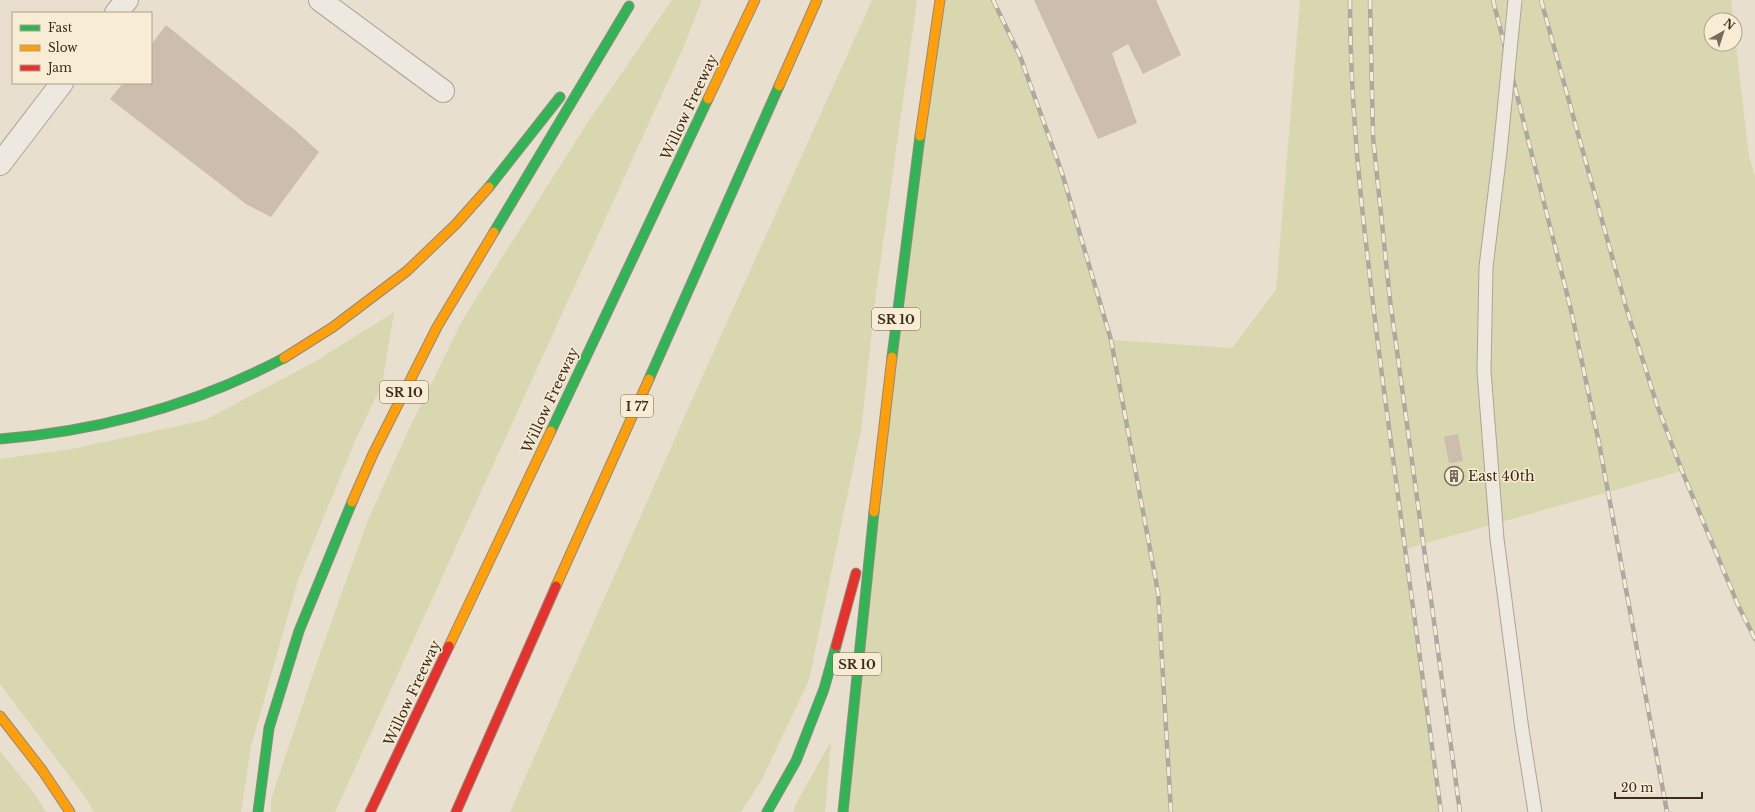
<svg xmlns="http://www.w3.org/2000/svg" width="1755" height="812" viewBox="0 0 1755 812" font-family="'Libre Baskerville',serif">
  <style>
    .green { fill: #d9d7af }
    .building { fill: #ccbdae }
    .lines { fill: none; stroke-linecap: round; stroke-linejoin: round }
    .lane-casing { stroke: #ada497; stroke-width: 15 }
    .street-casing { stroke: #ada497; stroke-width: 24 }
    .fast-casing { stroke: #92897e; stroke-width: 11 }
    .slow-casing { stroke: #92897e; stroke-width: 11 }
    .jam-casing { stroke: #92897e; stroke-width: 11 }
    .lane { stroke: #eee9e0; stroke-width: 13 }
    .street { stroke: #eee9e0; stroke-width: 22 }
    .fast { stroke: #30b455; stroke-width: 9 }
    .slow { stroke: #ff9f0a; stroke-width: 9 }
    .jam { stroke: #e5322d; stroke-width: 9 }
    .rail-casing { stroke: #aea9a0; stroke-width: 4.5 }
    .rail { stroke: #f8edd4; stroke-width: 3; stroke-dasharray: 9; stroke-linecap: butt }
    .lane-bridge-casing { stroke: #ada497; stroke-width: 15; stroke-linecap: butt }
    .lane-bridge { stroke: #eee9e0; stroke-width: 13 }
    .labels { text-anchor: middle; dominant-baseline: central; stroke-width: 3; stroke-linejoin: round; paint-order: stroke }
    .shield { fill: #f8edd4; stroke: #756654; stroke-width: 1 }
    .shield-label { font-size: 13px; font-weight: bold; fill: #3d2c1d }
    .street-label { font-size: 14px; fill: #3d2c1d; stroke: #f8edd4 }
    .poi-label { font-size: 14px; fill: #3d2c1d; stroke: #f8edd4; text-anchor: start }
  </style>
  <rect width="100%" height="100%" fill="#e8dfce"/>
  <g class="green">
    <path d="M672,0H702L684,46L335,812H271V799L317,662L368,520L409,429L463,319L588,122Z"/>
    <path d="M872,0H917L876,293L861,430L809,680L761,781L741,812H510L691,402Z"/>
    <path d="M940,0H991L1020,56L1062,173L1111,340L1232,348L1276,290L1300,0H1731L1733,20H1711V44H1735V38L1749,157L1755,176V639L1738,605L1682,471L1405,549L1441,812H843Z"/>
    <path d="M394,312L382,384L355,441L298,580L251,746L241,812H94L86,798L0,684V459L72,449L205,420L311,364Z"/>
    <path d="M831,741L825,812H793L796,804Z"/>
    <path d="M0,751L33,792L46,812H0Z"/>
  </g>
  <g class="building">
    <path d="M1034,0H1156L1181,55L1143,74L1128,44L1112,53L1137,123L1098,139Z"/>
    <path d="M166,25L295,130L319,152L271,217L246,204L110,99L123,83H151V45Z"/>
    <path d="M1458,434L1463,461L1449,463L1444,437Z"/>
    <path d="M1458,467L1462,483L1450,485L1447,469Z"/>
  </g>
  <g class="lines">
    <g class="lane-casing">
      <path id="lane" d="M1500,152L1486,267L1484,371L1497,539L1522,730L1535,812"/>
    </g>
    <g class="street-casing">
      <g id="street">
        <path d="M320,0L443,91"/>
        <path d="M116,13L127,0"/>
        <path d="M0,164L62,83"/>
      </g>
    </g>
    <g class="fast-casing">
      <g id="fast">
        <path d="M489,187L560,97"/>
        <path d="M494,232L629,6"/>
        <path d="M892,357L920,136"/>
        <path d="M649,379L779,86"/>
        <path d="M551,431L708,99"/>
        <path d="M0,439C100,431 195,405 284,358"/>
        <path d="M258,812L269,728L299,631L352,502"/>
        <path d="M767,812L796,761L824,689L836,646"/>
        <path d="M843,812L874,512"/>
      </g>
    </g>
    <g class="slow-casing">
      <g id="slow">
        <path d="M779,86L817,0"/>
        <path d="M708,99L755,0"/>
        <path d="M920,136L940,0"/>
        <path d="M284,358L333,327L407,271L456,224L489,187"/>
        <path d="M352,502L373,454L437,327L494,232"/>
        <path d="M874,512L892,357"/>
        <path d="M556,586L649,379"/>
        <path d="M449,646L551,431"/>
        <path d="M0,716L42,770L70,812"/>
      </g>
    </g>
    <g class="jam-casing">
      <g id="jam">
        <path d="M836,646L856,573"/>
        <path d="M370,812L449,646"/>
        <path d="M456,812L556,586"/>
      </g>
    </g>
    <use href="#lane" class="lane"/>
    <use href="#street" class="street"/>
    <use href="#fast" class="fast"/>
    <use href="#slow" class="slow"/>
    <use href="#jam" class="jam"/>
    <g class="rail-casing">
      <g id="rail">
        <path d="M993,0L1020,56L1062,173L1111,340L1158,592L1171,812"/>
        <path d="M1350,0C1350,121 1365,240 1380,360C1399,511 1421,661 1441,812"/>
        <path d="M1370,0L1373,137L1390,300L1460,812"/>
        <path d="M1493,0L1571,310L1599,443L1667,812"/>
        <path d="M1541,0L1626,307L1657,405L1682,471L1738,605L1755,639"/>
      </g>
    </g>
    <use href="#rail" class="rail"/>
    <g class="lane-bridge-casing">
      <path id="lane-bridge" d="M1500,152L1515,0"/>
    </g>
    <use href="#lane-bridge" class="lane-bridge"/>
  </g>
  <defs>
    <g id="building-ring" transform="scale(1)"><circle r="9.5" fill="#f8edd4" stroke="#796b5b" stroke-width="1.5"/><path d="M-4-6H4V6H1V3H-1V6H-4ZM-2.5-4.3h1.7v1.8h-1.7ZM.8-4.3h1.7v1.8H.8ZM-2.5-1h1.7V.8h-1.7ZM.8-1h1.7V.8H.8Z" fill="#796b5b"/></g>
  </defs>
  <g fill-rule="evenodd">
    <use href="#building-ring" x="1454" y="476"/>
  </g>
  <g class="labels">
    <g class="shield">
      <rect x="872" y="308" width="48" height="22" rx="3"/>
      <rect x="380" y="381" width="48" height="22" rx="3"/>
      <rect x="621" y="395" width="32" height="22" rx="3"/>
      <rect x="833" y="653" width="48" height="22" rx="3"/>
    </g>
    <g class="shield-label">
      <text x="896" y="319">SR 10</text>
      <text x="404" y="392">SR 10</text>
      <text x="637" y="406">I 77</text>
      <text x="857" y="664">SR 10</text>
    </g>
    <g class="street-label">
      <text transform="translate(689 107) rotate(-65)">Willow Freeway</text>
      <text transform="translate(550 400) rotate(-65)">Willow Freeway</text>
      <text transform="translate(412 693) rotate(-65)">Willow Freeway</text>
    </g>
    <g class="poi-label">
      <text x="1468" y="476">East 40th</text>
    </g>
  </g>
  <rect x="12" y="12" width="140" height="72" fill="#f8edd4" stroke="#ada08b"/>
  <rect x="20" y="25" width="20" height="6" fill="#30b455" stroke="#ada08b"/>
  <text x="48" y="32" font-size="12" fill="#3d2c1d">Fast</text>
  <rect x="20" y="45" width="20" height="6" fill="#ff9f0a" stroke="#ada08b"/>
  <text x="48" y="52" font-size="12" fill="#3d2c1d">Slow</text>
  <rect x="20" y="65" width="20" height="6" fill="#e5322d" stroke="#ada08b"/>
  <text x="48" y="72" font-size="12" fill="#3d2c1d">Jam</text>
  <g transform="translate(1723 32) rotate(39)"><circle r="19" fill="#f8edd4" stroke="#ada08b"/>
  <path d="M0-3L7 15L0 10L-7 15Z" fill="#796b5b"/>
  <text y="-6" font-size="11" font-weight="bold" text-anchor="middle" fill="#3d2c1d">N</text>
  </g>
  <path d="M1615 792v6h87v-6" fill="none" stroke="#3d2c1d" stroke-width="2"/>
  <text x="1621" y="792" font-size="12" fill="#3d2c1d" stroke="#f8edd4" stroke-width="3" paint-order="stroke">20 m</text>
</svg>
